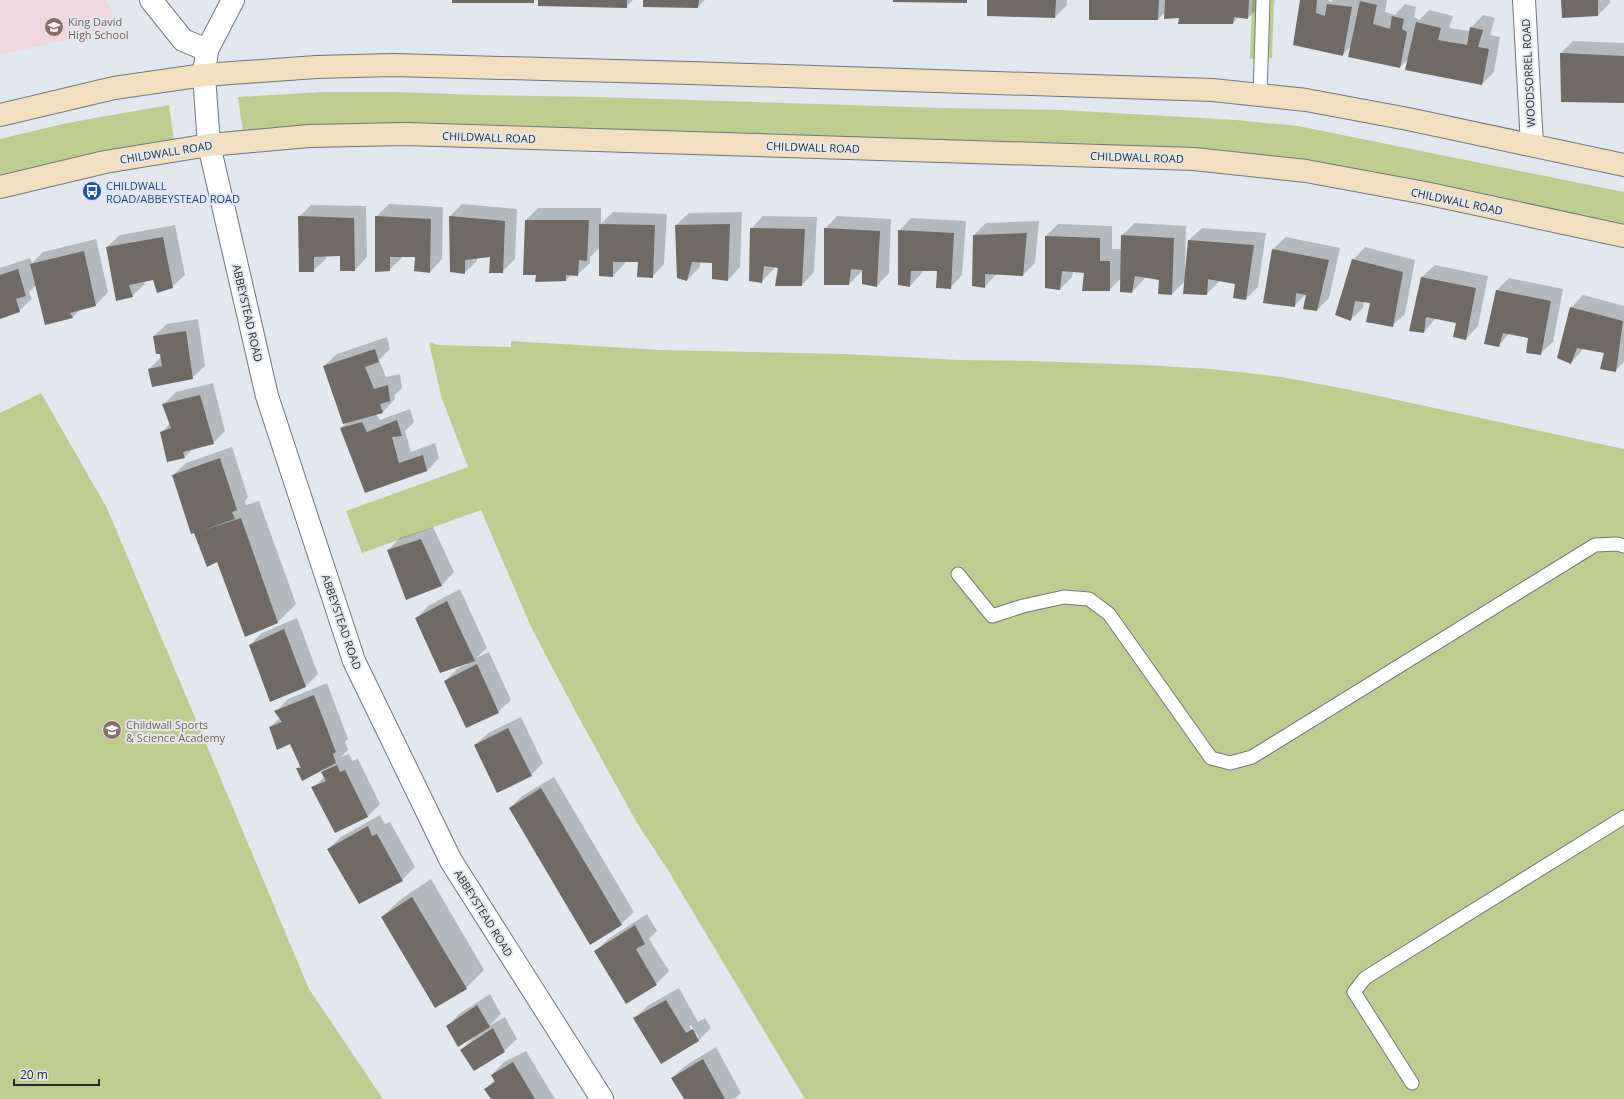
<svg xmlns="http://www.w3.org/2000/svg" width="1624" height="1099" viewBox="0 0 1624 1099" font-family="'Open Sans',sans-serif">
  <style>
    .education { fill: #efd6df }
    .green { fill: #becd8f }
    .shadow { fill: #0003; fill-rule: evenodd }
    .building { fill: #6f6a65 }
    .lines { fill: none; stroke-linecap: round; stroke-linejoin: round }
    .lane-casing { stroke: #71767b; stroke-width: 15 }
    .street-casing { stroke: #71767b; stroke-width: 24 }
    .secondary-casing { stroke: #71767b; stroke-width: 24 }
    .lane { stroke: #fff; stroke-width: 13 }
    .street { stroke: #fff; stroke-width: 22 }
    .secondary { stroke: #f1dfbf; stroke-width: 22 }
    .labels { text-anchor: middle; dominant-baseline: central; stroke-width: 4; stroke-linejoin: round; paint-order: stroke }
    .education-label { font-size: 11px; fill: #785e54; stroke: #e2e8ee; text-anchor: start }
    .street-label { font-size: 11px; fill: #272a2c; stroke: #e2e8ee }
    .transit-label { font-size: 11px; fill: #164399; stroke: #e2e8ee; text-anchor: start }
  </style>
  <rect width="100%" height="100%" fill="#e2e8ee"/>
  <path class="education" d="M0,0H106L110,6L112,12L111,20L109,27L102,32L0,55Z"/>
  <g class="green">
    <path d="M1252,0H1276L1274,1L1272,58L1250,59Z"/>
    <path d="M324,92H397L479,95L597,97L943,108L1061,110L1236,120L1298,126L1624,192V226L1291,160L243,133L238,97Z"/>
    <path d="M169,105L174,141L0,178V139L67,123Z"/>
    <path d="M511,341L661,350L845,354L959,360L1032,361L1144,365L1211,369L1282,377L1351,390L1624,449V1099H805L666,867L637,823L579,718L532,629L481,510L362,553L346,511L468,467L441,396L429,342L438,345L511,347Z"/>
    <path d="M41,393L107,508L309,989L383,1099H0V413Z"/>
  </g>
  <g class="shadow">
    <path d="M539,0H633L626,7Z"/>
    <path d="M644,0H705L698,7Z"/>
    <path d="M988,0H1067V5L1055,17Z"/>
    <path d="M1090,0H1261L1260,6L1248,18L1239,16L1233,23L1180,17L1165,12L1158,19Z"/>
    <path d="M1301,0H1328L1331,2L1332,0H1387L1385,12L1395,15L1405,4L1416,7L1414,17L1419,20L1429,10L1453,16L1449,28L1470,31L1471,28L1483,15L1495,18L1490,35L1500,37L1494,72L1482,84L1409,58L1400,67L1352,45L1343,54Z"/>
    <path d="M1562,0H1610V3L1598,15L1563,17Z"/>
    <path d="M1573,41L1624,43V102L1561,53Z"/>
    <path d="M389,204L443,207L442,259L430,272L416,256H402V258L389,270L376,217Z"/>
    <path d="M462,204L517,209L515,259L502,272L491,255L477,257V261L464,273L451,271L450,216Z"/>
    <path d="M311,205L366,206L367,257L355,270H341V255L326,256V259L313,271L299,217Z"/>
    <path d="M538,208H601V224L613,212L667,214L664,264L652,277L640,261H625V263L613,276L600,247L590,257V263L577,275H571L566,280L537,274L526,220Z"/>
    <path d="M742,212L740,267L728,280L713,262L701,261L699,268L687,280L678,277L676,225L689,213Z"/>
    <path d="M763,216L817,217L814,272L802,285L779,267L774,266V269L761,282L751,229Z"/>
    <path d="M837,216L891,219L889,273L877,286L863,270L849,284L825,229Z"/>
    <path d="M911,218L966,221L962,275L950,288L938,270H923L922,273L910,286L899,231Z"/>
    <path d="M1039,221L1035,263L1023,275L997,273L985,287L974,235L986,223Z"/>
    <path d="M1135,223L1186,226L1185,269H1186L1189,240L1202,228L1266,233L1258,287L1246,299L1236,283L1219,280V282L1206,294L1185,281L1172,294L1160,279L1145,277L1144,279L1132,292L1122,277L1109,290L1085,272L1073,271L1072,277L1060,289L1046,236L1058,224L1112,226V249H1122V235Z"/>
    <path d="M175,225L185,275L172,287L154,279L144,281L145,284L132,296L107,247L120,235Z"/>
    <path d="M1286,237L1340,248L1329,298L1317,310L1308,292L1294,306L1273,249Z"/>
    <path d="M96,239L108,292L96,305L81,309L73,317L45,324L36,285L29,292L32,299L19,311L0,318V268L30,258L32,263L43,252Z"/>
    <path d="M1365,247L1415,260L1405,314L1392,326L1371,302L1364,301L1363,308L1350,320L1353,260Z"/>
    <path d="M1435,265L1488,276L1478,326L1466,339L1458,322L1436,318L1424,332L1410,330L1422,277Z"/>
    <path d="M1509,278L1563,289L1553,342L1540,354L1530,337L1510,333L1498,346L1497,290Z"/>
    <path d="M1583,295L1624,306V362L1615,371L1605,352L1584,348L1571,363V308Z"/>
    <path d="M198,319L205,366L192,378L149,369L161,357L154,336L167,324Z"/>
    <path d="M387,337L390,349L379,360L386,377L400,374L402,388L394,396L395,399L383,412L376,414L380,420L410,409L414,422L405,431L411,452L435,443L439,458L427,471L366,491L341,428L347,422L324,366L337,354Z"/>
    <path d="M213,383L225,431L213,443L193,449L185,457L162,432L170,423L164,404L176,392Z"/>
    <path d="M232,447L248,497L245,501L246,505L259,501L296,604L278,622L218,561L208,565L173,475L186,463Z"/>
    <path d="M433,527L454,572L442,585L406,599L388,550L400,538Z"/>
    <path d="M460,589L487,648L476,658L489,652L511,700L498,712L445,681L457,669L467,664L466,663L416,619L428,606Z"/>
    <path d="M297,618L318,674L305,687L250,645L262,633Z"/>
    <path d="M327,683L348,739L345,742L348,750L341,757L349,754L352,761L358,759L380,804L367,817L313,788L325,776L322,772L327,767L297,768L301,764L291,743L270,727L280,718L276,712L288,699Z"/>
    <path d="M521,717L543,763L531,775L475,745L488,733Z"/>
    <path d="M554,777L634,912L621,924L510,808L522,796Z"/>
    <path d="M380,815L385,824L390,822L415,867L402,880L328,849L341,837Z"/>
    <path d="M431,879L484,970L466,988L382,917L401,899Z"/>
    <path d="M647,914L657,931L649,939L669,971L656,984L626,1002L595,952L608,939Z"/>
    <path d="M679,988L698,1022L705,1018L711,1028L699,1040L661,1063L635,1018L647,1006ZM691,1025L699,1038H697L689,1026Z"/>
    <path d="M490,994L501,1014L489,1026L505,1017L517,1039L504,1051L461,1050L475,1036L447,1027L459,1014Z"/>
    <path d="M716,1047L741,1093L734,1099H685L672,1078L685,1066Z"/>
    <path d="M526,1051L555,1099H492L485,1089L495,1080L492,1075L504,1062Z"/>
  </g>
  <g class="building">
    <rect x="452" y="0" width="82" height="3"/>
    <path d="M538,0H627V8L538,6Z"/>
    <path d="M643,0H699L698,8L643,7Z"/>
    <path d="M893,0H967V3L893,2Z"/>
    <path d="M987,0H1056L1055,18L987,16Z"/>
    <path d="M1089,0H1159L1158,20H1089Z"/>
    <path d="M1165,0H1249L1248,19L1234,17L1233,24H1178L1179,18L1164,19Z"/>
    <path d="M1300,0H1317L1316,13L1325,16L1327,4L1352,7L1343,56L1293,45Z"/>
    <path d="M1561,0H1598V16L1562,18Z"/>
    <path d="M1360,1L1377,5L1373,24L1390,29L1392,16L1404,19L1402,29L1407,32L1400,68L1348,57Z"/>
    <path d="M1416,22L1441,28L1438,40L1467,45L1470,27L1483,30L1478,47L1489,49L1482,85L1405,70Z"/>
    <path d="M1560,53L1624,56V103L1561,102Z"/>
    <path d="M298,216L354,218L355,271H340V256L314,257V272H299Z"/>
    <path d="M375,216L431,219L430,273L414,271L415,257H390V271L375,272Z"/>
    <path d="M449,216L505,221L503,273H489L490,257L465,260V274L450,272Z"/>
    <path d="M525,220H589L587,261L579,260L578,276L566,275V281L535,282L536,275H523Z"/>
    <path d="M599,224L655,225L653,278L637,277L638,262H613V277L599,276Z"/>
    <path d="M730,224L728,281L712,279V263L692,262L687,281L677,278L675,225Z"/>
    <path d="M750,228L805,229L802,286H775L778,268L764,266L762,283L749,281Z"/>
    <path d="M824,228L880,231L877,287L862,284V270L851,269L849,285H824Z"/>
    <path d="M898,230L954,233L951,289L936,288L937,271H911L910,287L898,285Z"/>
    <path d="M1027,233L1023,276L985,274V288L972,286L973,235Z"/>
    <path d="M1121,235L1174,238L1172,295L1158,294L1159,280L1135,276L1132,293L1120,292Z"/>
    <path d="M1045,236L1100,238V261H1110V291H1082L1084,273L1062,271L1060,290L1045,288Z"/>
    <path d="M163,237L173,288L157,293L153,280L129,285L133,297L116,301L106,247Z"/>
    <path d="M1188,240L1254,245L1246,300L1233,298L1235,284L1208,279L1207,295L1183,294Z"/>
    <path d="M1272,249L1329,260L1317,311L1303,309L1306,295L1296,293L1295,307L1263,303Z"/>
    <path d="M84,251L96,306L70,313L73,318L45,325L30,264Z"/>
    <path d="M1352,259L1403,272L1393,327L1366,322L1370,303L1355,301L1351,321L1335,315Z"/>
    <path d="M18,269L26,296L16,299L20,312L0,319V275Z"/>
    <path d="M1421,277L1476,288L1466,340L1453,337L1456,323L1426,317L1424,333L1409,331Z"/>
    <path d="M1496,290L1551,301L1541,355L1526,353L1528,338L1503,333L1499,347L1484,344Z"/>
    <path d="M1570,307L1623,321L1616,372L1600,369L1604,353L1577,348L1571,364L1557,358Z"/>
    <path d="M186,331L193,379L152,387L148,369L162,366L160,354H156L153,336Z"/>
    <path d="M375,349L379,362L365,367L374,389L388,385L390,401L380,404L383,413L343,424L323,366Z"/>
    <path d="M200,395L214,444L183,452L185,458L167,462L160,432L171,428L162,404Z"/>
    <path d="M397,420L402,436L392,437L399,463L423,455L427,471L365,493L340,428L362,422L367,432Z"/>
    <path d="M220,458L237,510L232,512L235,519L201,531L241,518L278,623L245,637L217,562L207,567L194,533L191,534L172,475Z"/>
    <path d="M421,539L442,586L406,600L387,550Z"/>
    <path d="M447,601L475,661L440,673L415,618Z"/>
    <path d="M284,629L306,687L270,702L249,645Z"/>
    <path d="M477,664L499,713L466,728L444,681Z"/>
    <path d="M314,695L336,752L333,754L336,763L302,781L296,768H301L290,744L277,750L269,727L282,722L274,711Z"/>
    <path d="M508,728L532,776L497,793L474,745Z"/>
    <path d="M337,765L340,772L345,770L368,817L335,833L311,787L326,781L321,772Z"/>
    <path d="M541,788L622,925L590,945L509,808Z"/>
    <path d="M368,826L372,836L377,834L403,881L359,904L327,849Z"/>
    <path d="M412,897L467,989L435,1008L381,917Z"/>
    <path d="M635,925L645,944L636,949L657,985L626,1004L594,951Z"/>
    <path d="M666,1000L686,1033L693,1029L699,1041L661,1064L633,1018Z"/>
    <path d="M477,1005L490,1027L458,1047L446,1026Z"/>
    <path d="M493,1028L505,1052L474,1071L460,1050Z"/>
    <path d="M703,1059L725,1099H684L671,1078Z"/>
    <path d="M513,1062L535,1099H491L484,1089L495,1082L491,1075Z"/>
  </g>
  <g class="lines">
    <g class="lane-casing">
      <g id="lane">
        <path d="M1260,95L1263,0"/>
        <path d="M958,574L992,616L1023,606L1064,597L1089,599L1109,614L1211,758L1230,763L1252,757L1595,545L1617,544L1624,546"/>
        <path d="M1412,1083L1354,992L1365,978L1624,817"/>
      </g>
    </g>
    <g class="street-casing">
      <g id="street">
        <path d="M151,0L183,40L207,50"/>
        <path d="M233,0L207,50L204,75L209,145L267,396L354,661L451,861L602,1099"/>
        <path d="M1524,0L1532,145"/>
      </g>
    </g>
    <g class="secondary-casing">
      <g id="secondary">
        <path d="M0,115L114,88L204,75L316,67L393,65L690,73L1213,90L1306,100L1408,119L1624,165"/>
        <path d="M0,187L105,162L209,145L309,136L406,134L1194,159L1306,171L1425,193L1624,236"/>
      </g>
    </g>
    <use href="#lane" class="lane"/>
    <use href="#street" class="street"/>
    <use href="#secondary" class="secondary"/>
  </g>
  <defs>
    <g id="school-disc" transform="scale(1)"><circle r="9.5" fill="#8d6e63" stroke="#e2e8ee"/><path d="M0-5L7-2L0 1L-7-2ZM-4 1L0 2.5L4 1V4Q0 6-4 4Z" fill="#fff"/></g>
    <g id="bus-disc" transform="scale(1)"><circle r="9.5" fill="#1a4fb4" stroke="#e2e8ee"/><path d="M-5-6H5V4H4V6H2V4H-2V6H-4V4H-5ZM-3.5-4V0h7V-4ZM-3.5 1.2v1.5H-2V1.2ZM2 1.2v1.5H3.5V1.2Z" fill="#fff"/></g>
  </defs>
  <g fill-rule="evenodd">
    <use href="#school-disc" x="54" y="27"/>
    <use href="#bus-disc" x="92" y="191"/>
    <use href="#school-disc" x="112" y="730"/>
  </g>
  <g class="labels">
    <g class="education-label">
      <text x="68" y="21">King David<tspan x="68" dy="13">High School</tspan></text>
      <text x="126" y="724">Childwall Sports<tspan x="126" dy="13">&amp; Science Academy</tspan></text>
    </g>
    <g class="street-label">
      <text transform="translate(1528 73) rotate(-93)">WOODSORREL ROAD</text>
      <text transform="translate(489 137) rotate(2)">CHILDWALL ROAD</text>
      <text transform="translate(813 147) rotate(2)">CHILDWALL ROAD</text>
      <text transform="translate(166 152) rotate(-9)">CHILDWALL ROAD</text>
      <text transform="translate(1137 157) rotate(2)">CHILDWALL ROAD</text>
      <text transform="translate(1457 201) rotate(12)">CHILDWALL ROAD</text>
      <text transform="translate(248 313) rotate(77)">ABBEYSTEAD ROAD</text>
      <text transform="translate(342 622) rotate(71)">ABBEYSTEAD ROAD</text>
      <text transform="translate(484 913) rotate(58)">ABBEYSTEAD ROAD</text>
    </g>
    <g class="transit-label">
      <text x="106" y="185">CHILDWALL<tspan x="106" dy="13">ROAD/ABBEYSTEAD ROAD</tspan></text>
    </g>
  </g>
  <path d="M14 1079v6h85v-6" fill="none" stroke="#272a2c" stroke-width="2"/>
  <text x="20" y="1079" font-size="12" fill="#272a2c" stroke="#e2e8ee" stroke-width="3" paint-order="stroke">20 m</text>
</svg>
